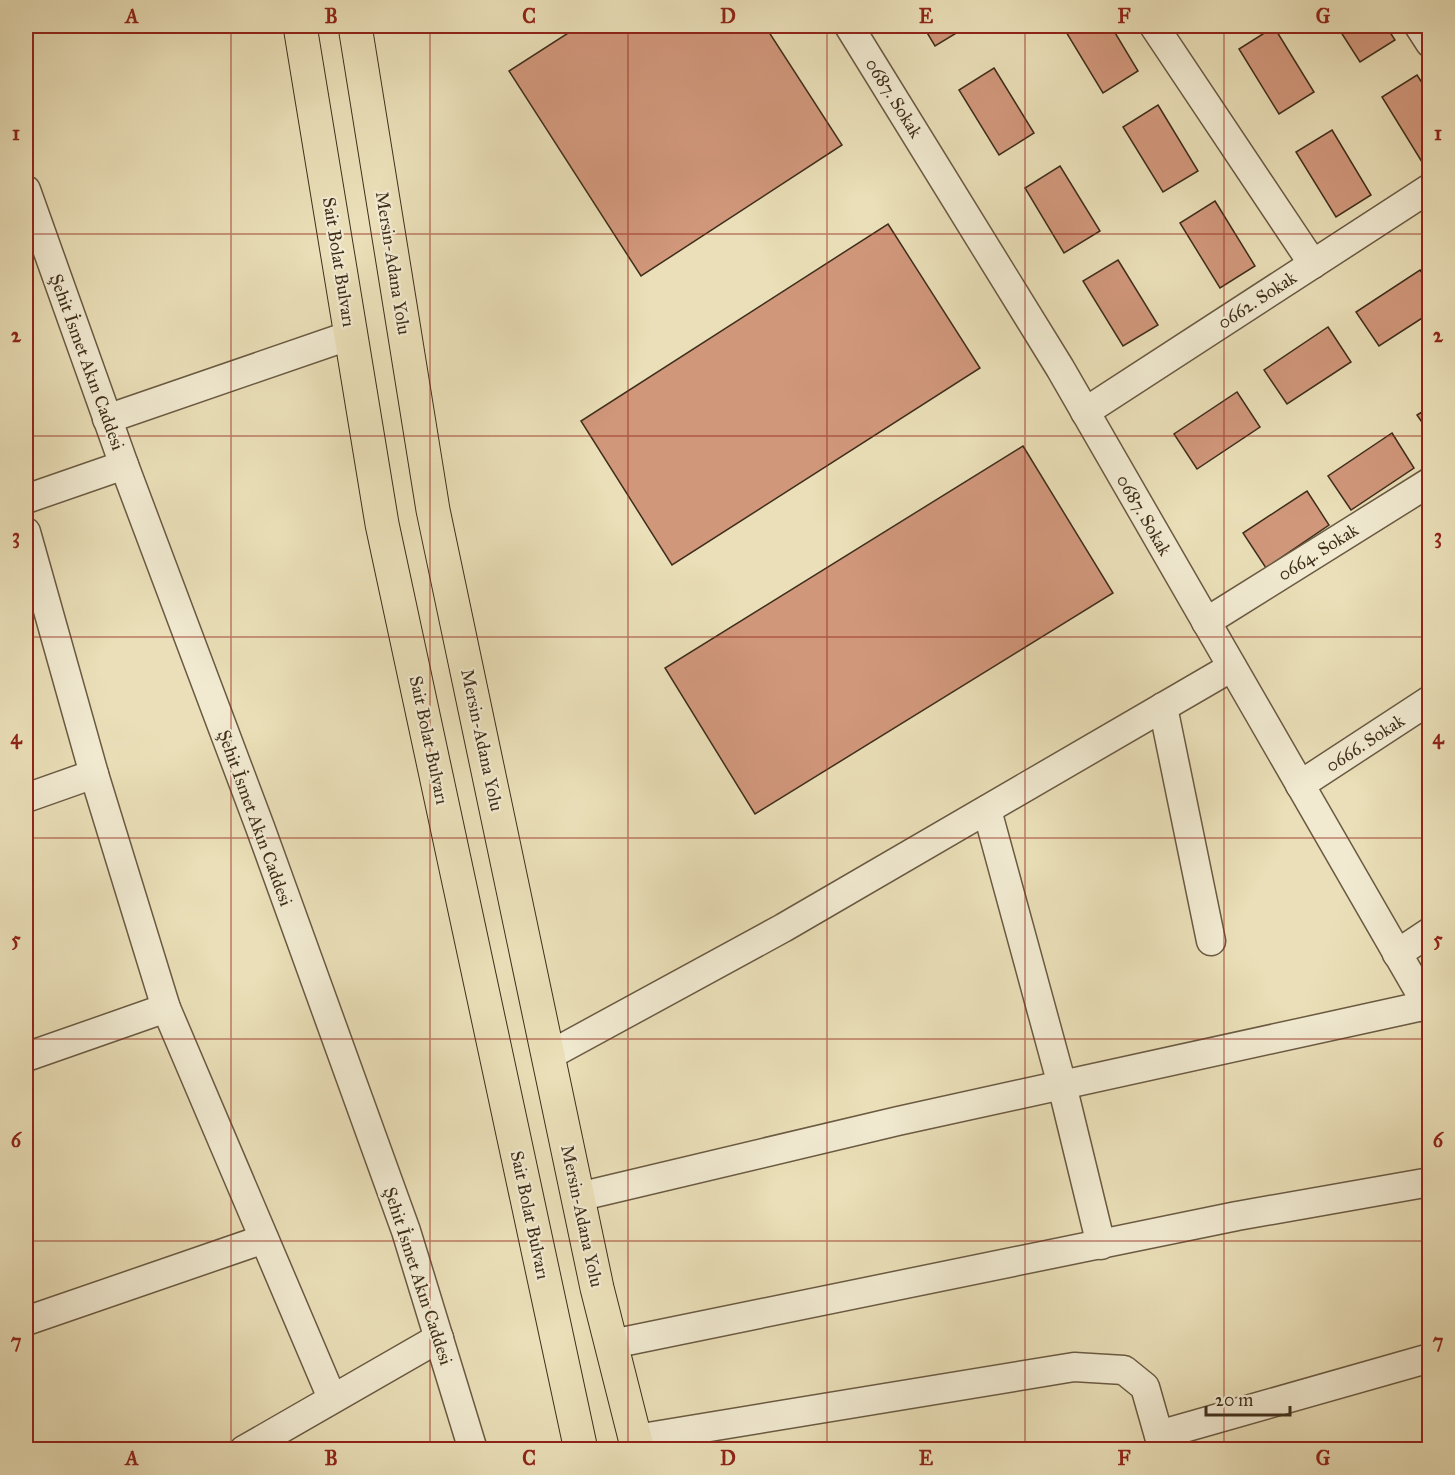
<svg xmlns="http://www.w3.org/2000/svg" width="1455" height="1475" viewBox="0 0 1455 1475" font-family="'IM FELL Great Primer',serif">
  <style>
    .building { fill: #d1977b; stroke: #3f2e1b; stroke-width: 1.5 }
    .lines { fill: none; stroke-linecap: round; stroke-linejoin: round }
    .minor-casing { stroke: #6a5a42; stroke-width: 31 }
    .highway-casing { stroke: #3f2e1b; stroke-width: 35 }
    .minor { stroke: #f1ead1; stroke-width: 28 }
    .highway { stroke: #eadfb8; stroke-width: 33 }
    .grid { fill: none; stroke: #8f2418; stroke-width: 1.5; stroke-opacity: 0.55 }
    .labels { text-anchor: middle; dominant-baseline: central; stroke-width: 4.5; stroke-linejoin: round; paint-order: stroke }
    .street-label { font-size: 18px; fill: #3f2e1b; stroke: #f1ead1 }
    .neatline { fill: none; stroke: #8f2418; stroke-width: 2 }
    .grid-label { font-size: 20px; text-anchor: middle; font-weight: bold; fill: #8f2418 }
  </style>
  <rect width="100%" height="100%" fill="#eadfb8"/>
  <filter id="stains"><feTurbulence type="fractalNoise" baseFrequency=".00333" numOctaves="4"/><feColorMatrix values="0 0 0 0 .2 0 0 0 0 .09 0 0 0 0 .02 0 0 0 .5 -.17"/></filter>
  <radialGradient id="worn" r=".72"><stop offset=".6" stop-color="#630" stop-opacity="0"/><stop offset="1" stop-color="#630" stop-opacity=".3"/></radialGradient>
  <g class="building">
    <path d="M579,26H765L842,145L641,276L509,71Z"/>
    <path d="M923,26H968L935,46Z"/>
    <path d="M1066,26H1111L1138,71L1103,93L1063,27Z"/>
    <path d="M1337,26H1386L1395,40L1360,62Z"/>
    <path d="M1274,27L1314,92L1279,114L1239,49Z"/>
    <path d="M994,68L1034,133L999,155L959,90Z"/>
    <path d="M1417,75L1430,95V157L1422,162L1382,97Z"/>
    <path d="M1158,105L1198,171L1163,192L1123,127Z"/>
    <path d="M1332,130L1371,195L1336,217L1296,152Z"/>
    <path d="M1060,166L1100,231L1064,253L1025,188Z"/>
    <path d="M1215,201L1255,266L1220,288L1180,223Z"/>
    <path d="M888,224L980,368L672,565L581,421Z"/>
    <path d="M1118,260L1158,325L1123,346L1083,281Z"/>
    <path d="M1420,270L1430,284V313L1379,346L1356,312Z"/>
    <path d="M1328,327L1351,362L1287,404L1264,370Z"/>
    <path d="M1237,392L1260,427L1197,469L1174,434Z"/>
    <path d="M1430,407V434L1417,415Z"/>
    <path d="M1392,433L1414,468L1351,510L1328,476Z"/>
    <path d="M1023,446L1113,593L755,814L665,668Z"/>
    <path d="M1307,491L1329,525L1266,568L1243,533Z"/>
  </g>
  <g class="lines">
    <g class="minor-casing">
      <g id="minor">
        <path d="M849,26L1060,368L1430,1010"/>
        <path d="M1154,26L1313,264"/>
        <path d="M1419,26L1430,43"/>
        <path d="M26,190L124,465L260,827L406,1231L473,1450"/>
        <path d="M1085,412L1430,188"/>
        <path d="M107,419L351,335"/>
        <path d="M26,499L124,465"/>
        <path d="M26,532L94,774L166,1008L332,1398"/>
        <path d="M1206,622L1430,482"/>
        <path d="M1163,707L1211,941"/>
        <path d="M1300,785L1430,700"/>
        <path d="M26,798L94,774"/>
        <path d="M987,810L1062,1085L1101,1245"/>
        <path d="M1397,954L1430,932"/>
        <path d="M548,1056L783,928L1232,667"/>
        <path d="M26,1057L166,1008"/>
        <path d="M578,1197L898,1121L1427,1005"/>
        <path d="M26,1321L264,1239"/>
        <path d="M612,1344L1237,1216L1430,1182"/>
        <path d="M1159,1435L1430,1358"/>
        <path d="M636,1439L1074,1367L1124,1370L1145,1387L1163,1450"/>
        <path d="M244,1450L439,1338"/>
      </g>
    </g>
    <g class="highway-casing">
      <g id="highway">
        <path d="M300,26L382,524L581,1450"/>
        <path d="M355,26L433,510L597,1288L638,1450"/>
      </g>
    </g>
    <use href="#minor" class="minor"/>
    <use href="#highway" class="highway"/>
  </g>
  <path class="grid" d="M231,26V1450M430,26V1450M628,26V1450M827,26V1450M1025,26V1450M1224,26V1450M26,234H1430M26,436H1430M26,637H1430M26,838H1430M26,1039H1430M26,1241H1430"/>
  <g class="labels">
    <g class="street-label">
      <text transform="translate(894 98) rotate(58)">0687. Sokak</text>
      <text transform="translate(339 262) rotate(81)">Sait Bolat Bulvarı</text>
      <text transform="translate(393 263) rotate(81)">Mersin-Adana Yolu</text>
      <text transform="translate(1257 300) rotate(-33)">0662. Sokak</text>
      <text transform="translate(87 362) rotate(70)">Şehit İsmet Akın Caddesi</text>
      <text transform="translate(1144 515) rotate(60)">0687. Sokak</text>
      <text transform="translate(1318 552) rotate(-32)">0664. Sokak</text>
      <text transform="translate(429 740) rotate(78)">Sait Bolat Bulvarı</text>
      <text transform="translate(482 740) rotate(78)">Mersin-Adana Yolu</text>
      <text transform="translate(1365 743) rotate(-33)">0666. Sokak</text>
      <text transform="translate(255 818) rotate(70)">Şehit İsmet Akın Caddesi</text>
      <text transform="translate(530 1215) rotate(78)">Sait Bolat Bulvarı</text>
      <text transform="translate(582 1216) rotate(78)">Mersin-Adana Yolu</text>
      <text transform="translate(418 1276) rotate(72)">Şehit İsmet Akın Caddesi</text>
    </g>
  </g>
  <rect width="1455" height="1475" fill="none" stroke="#eadfb8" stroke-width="66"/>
  <path d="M1206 1406v9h84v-9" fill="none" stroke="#3f2e1b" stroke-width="3"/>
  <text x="1215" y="1406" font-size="18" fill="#3f2e1b" stroke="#f1ead1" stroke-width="4.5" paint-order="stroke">20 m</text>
  <rect x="33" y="33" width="1389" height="1409" class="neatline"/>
  <g class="grid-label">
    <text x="132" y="23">A</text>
    <text x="331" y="23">B</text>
    <text x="529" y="23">C</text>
    <text x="728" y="23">D</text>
    <text x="926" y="23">E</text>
    <text x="1124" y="23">F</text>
    <text x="1323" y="23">G</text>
    <text x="16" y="140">1</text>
    <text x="1438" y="140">1</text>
    <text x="16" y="342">2</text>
    <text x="1438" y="342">2</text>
    <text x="16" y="543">3</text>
    <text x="1438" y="543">3</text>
    <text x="16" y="744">4</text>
    <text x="1438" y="744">4</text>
    <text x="16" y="946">5</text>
    <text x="1438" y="946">5</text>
    <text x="16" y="1147">6</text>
    <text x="1438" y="1147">6</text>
    <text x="16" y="1348">7</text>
    <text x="1438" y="1348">7</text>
    <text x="132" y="1465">A</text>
    <text x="331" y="1465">B</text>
    <text x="529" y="1465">C</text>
    <text x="728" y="1465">D</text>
    <text x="926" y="1465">E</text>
    <text x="1124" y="1465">F</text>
    <text x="1323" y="1465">G</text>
  </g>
  <rect width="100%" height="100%" filter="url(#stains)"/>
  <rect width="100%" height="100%" fill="url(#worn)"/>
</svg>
